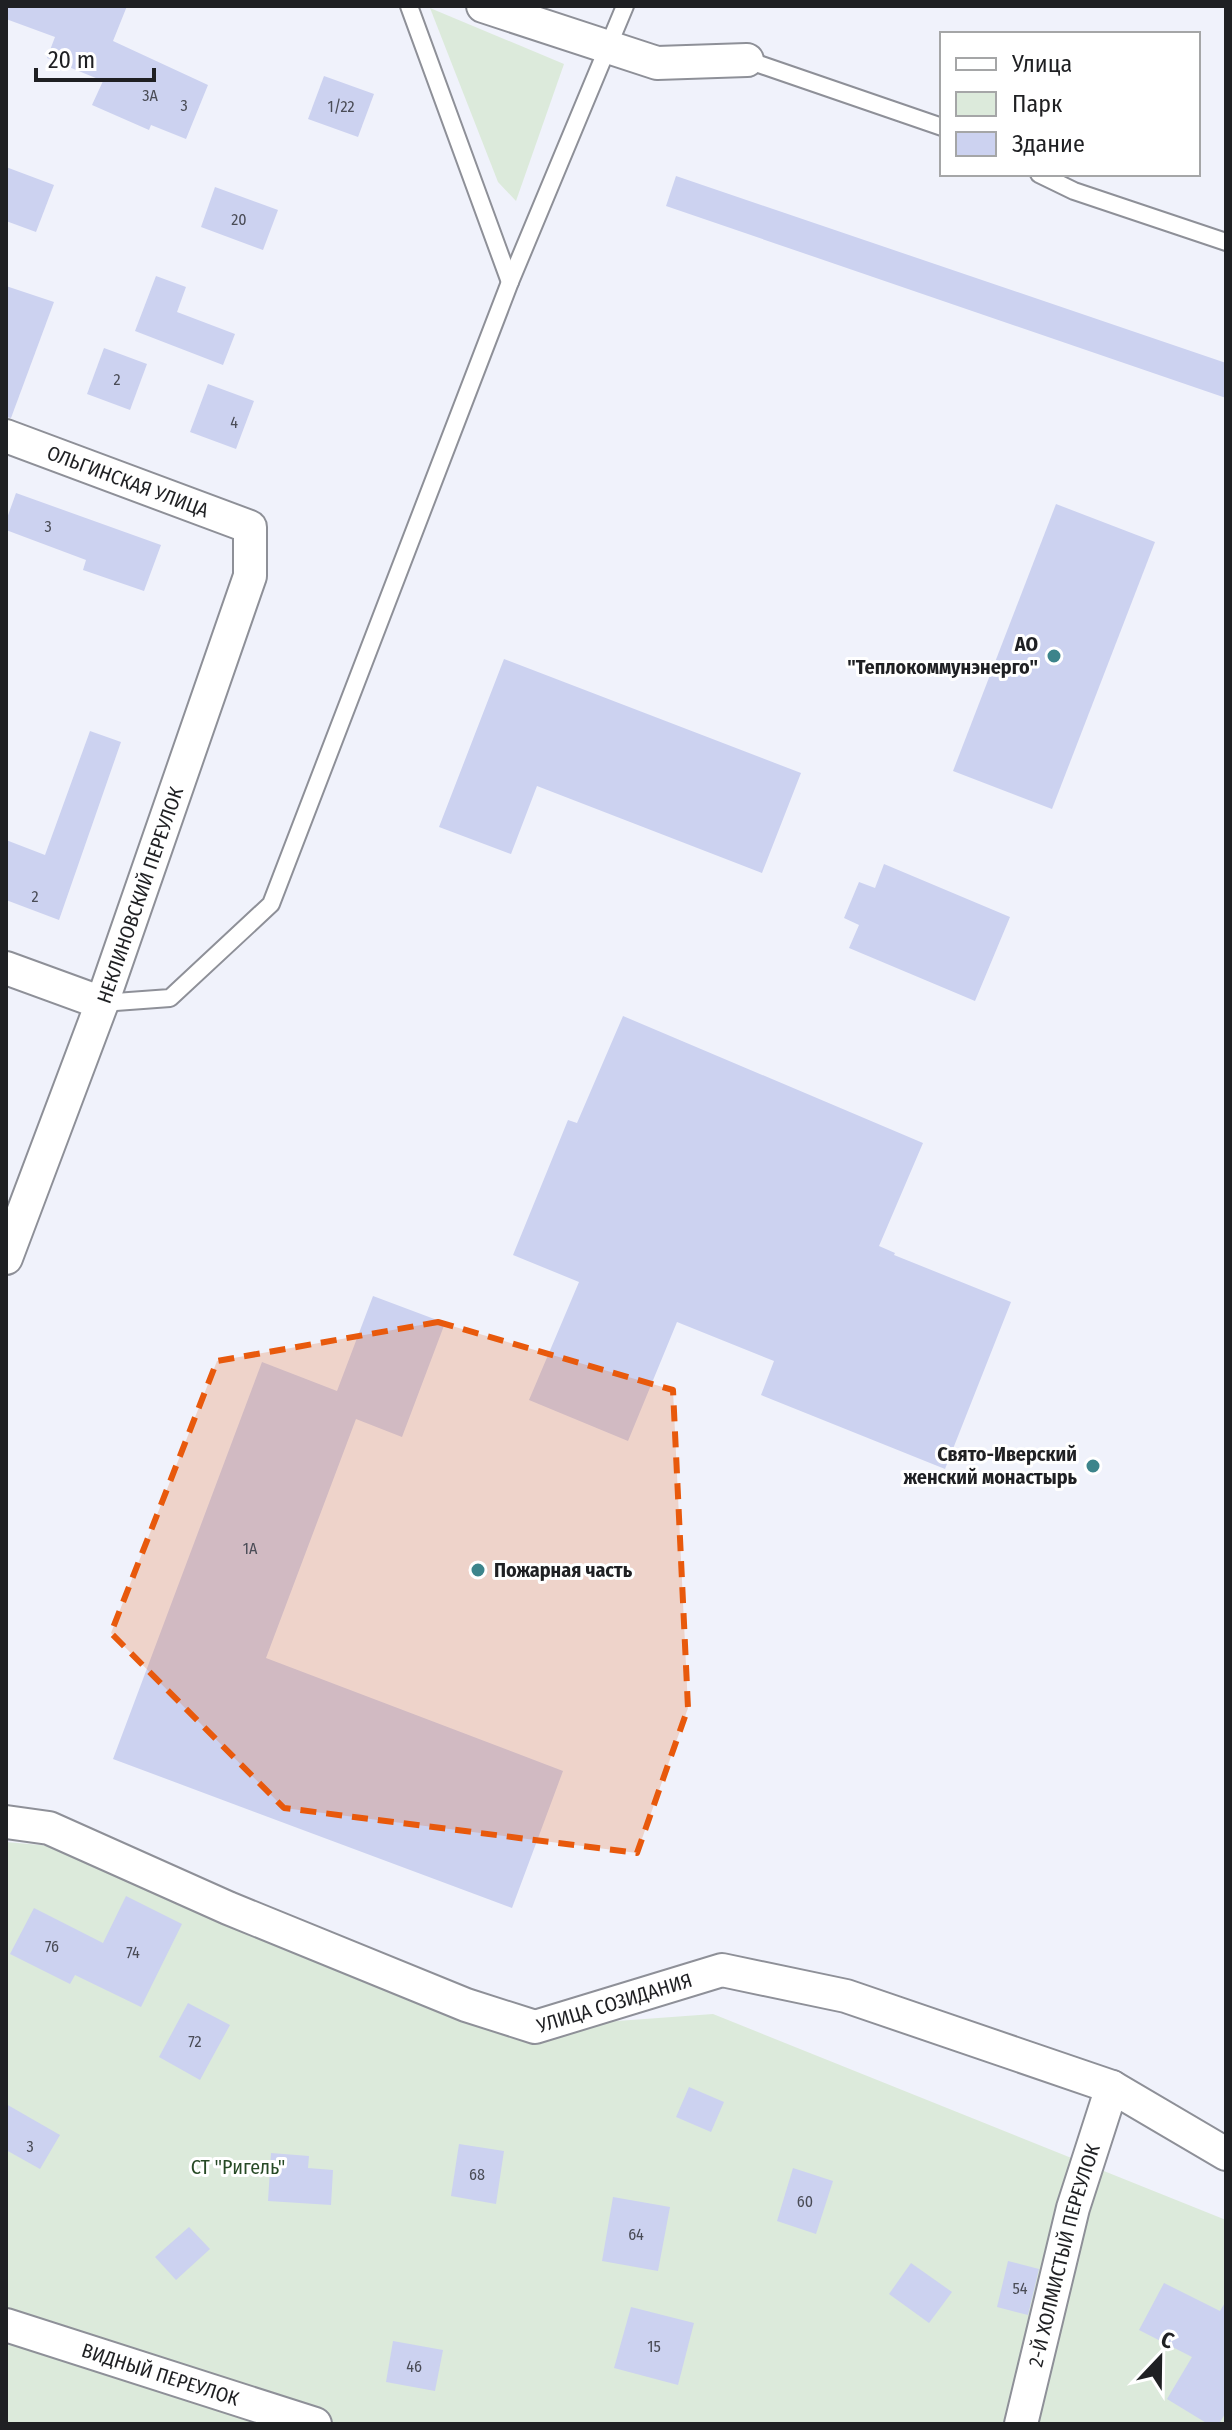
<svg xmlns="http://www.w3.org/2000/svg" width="1232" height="2430" viewBox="0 0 1232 2430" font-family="'Fira Sans Condensed',sans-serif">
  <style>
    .green { fill: #dceadb }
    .building { fill: #ccd2f0 }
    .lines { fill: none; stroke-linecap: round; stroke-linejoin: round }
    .service-casing { stroke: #8e9098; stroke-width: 20 }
    .minor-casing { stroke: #8e9098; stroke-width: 36 }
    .service { stroke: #fff; stroke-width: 16 }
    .minor { stroke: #fff; stroke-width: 32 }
    .marked { fill: #e8590c; fill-opacity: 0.2; stroke: #e8590c; stroke-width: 6; stroke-dasharray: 16 10; stroke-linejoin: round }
    .poi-dot { fill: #3c848b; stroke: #fff; stroke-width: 3 }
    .labels { text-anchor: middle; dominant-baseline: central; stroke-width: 6; stroke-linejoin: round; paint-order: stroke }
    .number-label { font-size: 16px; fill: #4a4c56 }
    .street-label { font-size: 20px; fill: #1f2023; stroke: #fff }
    .poi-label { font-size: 20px; font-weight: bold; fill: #1f2023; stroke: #fff; text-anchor: end }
    .park-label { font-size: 20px; fill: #264925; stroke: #fff }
  </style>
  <rect width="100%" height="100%" fill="#f0f2fb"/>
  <g class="green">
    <path d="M430,8L564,64L516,201L498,182Z"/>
    <path d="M6,1842L52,1846L535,2027L713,2014L1226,2220V2424H6Z"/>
  </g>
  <g class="building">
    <path d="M6,6H127L113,41L208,85L186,139L151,125L149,130L92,105L103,81L47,58L55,37L6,19Z"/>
    <path d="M324,76L374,94L358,137L308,119Z"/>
    <path d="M6,167L54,185L36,232L6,221Z"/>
    <path d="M676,176L1226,363V398L666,206Z"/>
    <path d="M215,187L278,210L263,250L201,227Z"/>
    <path d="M156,276L186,287L177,312L235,334L223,365L135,331Z"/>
    <path d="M6,286L54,302L11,418L6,417Z"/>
    <path d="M104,348L147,364L130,410L87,394Z"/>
    <path d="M208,384L254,401L236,449L190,432Z"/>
    <path d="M16,493L161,545L144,591L83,570L86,560L6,530V521Z"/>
    <path d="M1056,504L1155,542L1052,809L953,771Z"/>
    <path d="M504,659L801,773L762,873L537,786L511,854L439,827Z"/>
    <path d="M90,731L121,742L59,920L6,900V840L45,855Z"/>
    <path d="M884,864L1010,917L975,1001L849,948L859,925L844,918L859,882L875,888Z"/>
    <path d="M623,1016L923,1143L879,1246L895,1253L894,1255L1011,1302L945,1469L761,1395L774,1361L677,1322L628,1441L529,1400L579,1282L513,1255L568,1120L577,1123Z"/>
    <path d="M373,1296L445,1323L402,1437L356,1419L266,1658L563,1771L512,1908L113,1759L262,1362L337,1391Z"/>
    <path d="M126,1896L182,1924L141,2007L75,1975L70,1984L10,1954L34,1908L103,1943Z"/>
    <path d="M188,2003L230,2025L200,2080L159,2057Z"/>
    <path d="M689,2087L724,2102L711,2132L676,2117Z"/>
    <path d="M6,2104L60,2135L40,2169L6,2150Z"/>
    <path d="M459,2144L504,2151L496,2204L451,2196Z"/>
    <path d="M271,2153L309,2156L308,2168L333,2170L331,2205L268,2201Z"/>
    <path d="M793,2168L833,2181L816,2234L777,2221Z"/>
    <path d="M613,2197L670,2207L658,2271L602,2261Z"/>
    <path d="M189,2227L210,2249L176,2280L155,2257Z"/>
    <path d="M1008,2261L1039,2269L1028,2315L997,2307Z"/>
    <path d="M911,2263L952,2292L929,2323L889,2294Z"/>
    <path d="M1164,2283L1220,2311L1226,2301V2412L1219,2424H1208L1167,2399L1192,2357L1139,2330Z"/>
    <path d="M631,2307L694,2323L678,2385L614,2368Z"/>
    <path d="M393,2341L443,2350L435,2391L386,2382Z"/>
  </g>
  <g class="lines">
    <g class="service-casing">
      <g id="service">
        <path d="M409,6L510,282"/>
        <path d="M747,60L942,127"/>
        <path d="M1039,174L1074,191L1226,242"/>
        <path d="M102,1003L170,998L271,904L510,282L625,6"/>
      </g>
    </g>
    <g class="minor-casing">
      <g id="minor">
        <path d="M483,6L657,63L747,60"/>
        <path id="s1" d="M6,436L250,527V576L102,1003L6,1258"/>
        <path d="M6,968L102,1003"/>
        <path id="s2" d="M6,1822L49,1828L228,1908L466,2005L535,2027L722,1970L846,1996L1112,2087L1226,2154"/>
        <path id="s3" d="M6,2325L315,2424"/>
        <path id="s4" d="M1021,2424L1073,2208L1112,2087"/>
      </g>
    </g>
    <use href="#service" class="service"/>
    <use href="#minor" class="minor"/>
  </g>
  <path class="marked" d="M438,1322L673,1390L688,1708L637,1853L284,1808L111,1633L217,1361Z"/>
  <g class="poi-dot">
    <circle cx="1054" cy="656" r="8"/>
    <circle cx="1093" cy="1466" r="8"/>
    <circle cx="478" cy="1570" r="8"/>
  </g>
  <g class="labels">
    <g class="number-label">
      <text x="150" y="95">3А</text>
      <text x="184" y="105">3</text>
      <text x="341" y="106">1/22</text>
      <text x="239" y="219">20</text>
      <text x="117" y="379">2</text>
      <text x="234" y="422">4</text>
      <text x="48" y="526">3</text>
      <text x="35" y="896">2</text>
      <text x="250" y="1548">1А</text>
      <text x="52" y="1946">76</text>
      <text x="133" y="1952">74</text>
      <text x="195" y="2041">72</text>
      <text x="30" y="2146">3</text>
      <text x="477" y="2174">68</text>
      <text x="805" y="2201">60</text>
      <text x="636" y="2234">64</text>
      <text x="1020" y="2288">54</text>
      <text x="654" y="2346">15</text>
      <text x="414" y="2366">46</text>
    </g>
    <g class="street-label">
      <text stroke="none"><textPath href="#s1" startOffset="130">ОЛЬГИНСКАЯ УЛИЦА</textPath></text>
      <text transform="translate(140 895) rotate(-71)">НЕКЛИНОВСКИЙ ПЕРЕУЛОК</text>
      <text stroke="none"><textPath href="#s2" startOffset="652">УЛИЦА СОЗИДАНИЯ</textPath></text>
      <text stroke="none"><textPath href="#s4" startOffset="174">2-Й ХОЛМИСТЫЙ ПЕРЕУЛОК</textPath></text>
      <text stroke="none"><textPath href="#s3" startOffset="162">ВИДНЫЙ ПЕРЕУЛОК</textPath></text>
    </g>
    <g class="poi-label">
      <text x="1038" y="644">АО<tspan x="1038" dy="23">"Теплокоммунэнерго"</tspan></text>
      <text x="1077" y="1454">Свято-Иверский<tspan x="1077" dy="23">женский монастырь</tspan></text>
      <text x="494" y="1570" text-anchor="start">Пожарная часть</text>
    </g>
    <g class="park-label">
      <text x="238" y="2167">СТ "Ригель"</text>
    </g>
  </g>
  <rect width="1232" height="2430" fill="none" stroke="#1f2023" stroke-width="16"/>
  <rect x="940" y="32" width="260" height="144" fill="#ffffff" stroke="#a5a6a7" stroke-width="2"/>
  <rect x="956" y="58" width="40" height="12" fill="#ffffff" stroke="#a5a6a7" stroke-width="2"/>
  <text x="1012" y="72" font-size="24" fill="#1f2023">Улица</text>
  <rect x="956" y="92" width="40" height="24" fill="#dceadb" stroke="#a5a6a7" stroke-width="2"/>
  <text x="1012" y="112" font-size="24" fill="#1f2023">Парк</text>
  <rect x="956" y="132" width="40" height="24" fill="#ccd2f0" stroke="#a5a6a7" stroke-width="2"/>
  <text x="1012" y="152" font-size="24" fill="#1f2023">Здание</text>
  <g transform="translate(1160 2358) rotate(22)" stroke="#ffffff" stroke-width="6" paint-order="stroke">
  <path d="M0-6L14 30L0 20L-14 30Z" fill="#1f2023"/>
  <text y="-12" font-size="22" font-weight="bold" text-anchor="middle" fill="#1f2023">С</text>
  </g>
  <path d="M36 68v12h118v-12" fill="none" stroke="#1f2023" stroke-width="4"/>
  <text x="48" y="68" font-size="24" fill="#1f2023" stroke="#ffffff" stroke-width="6" paint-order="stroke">20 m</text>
</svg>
